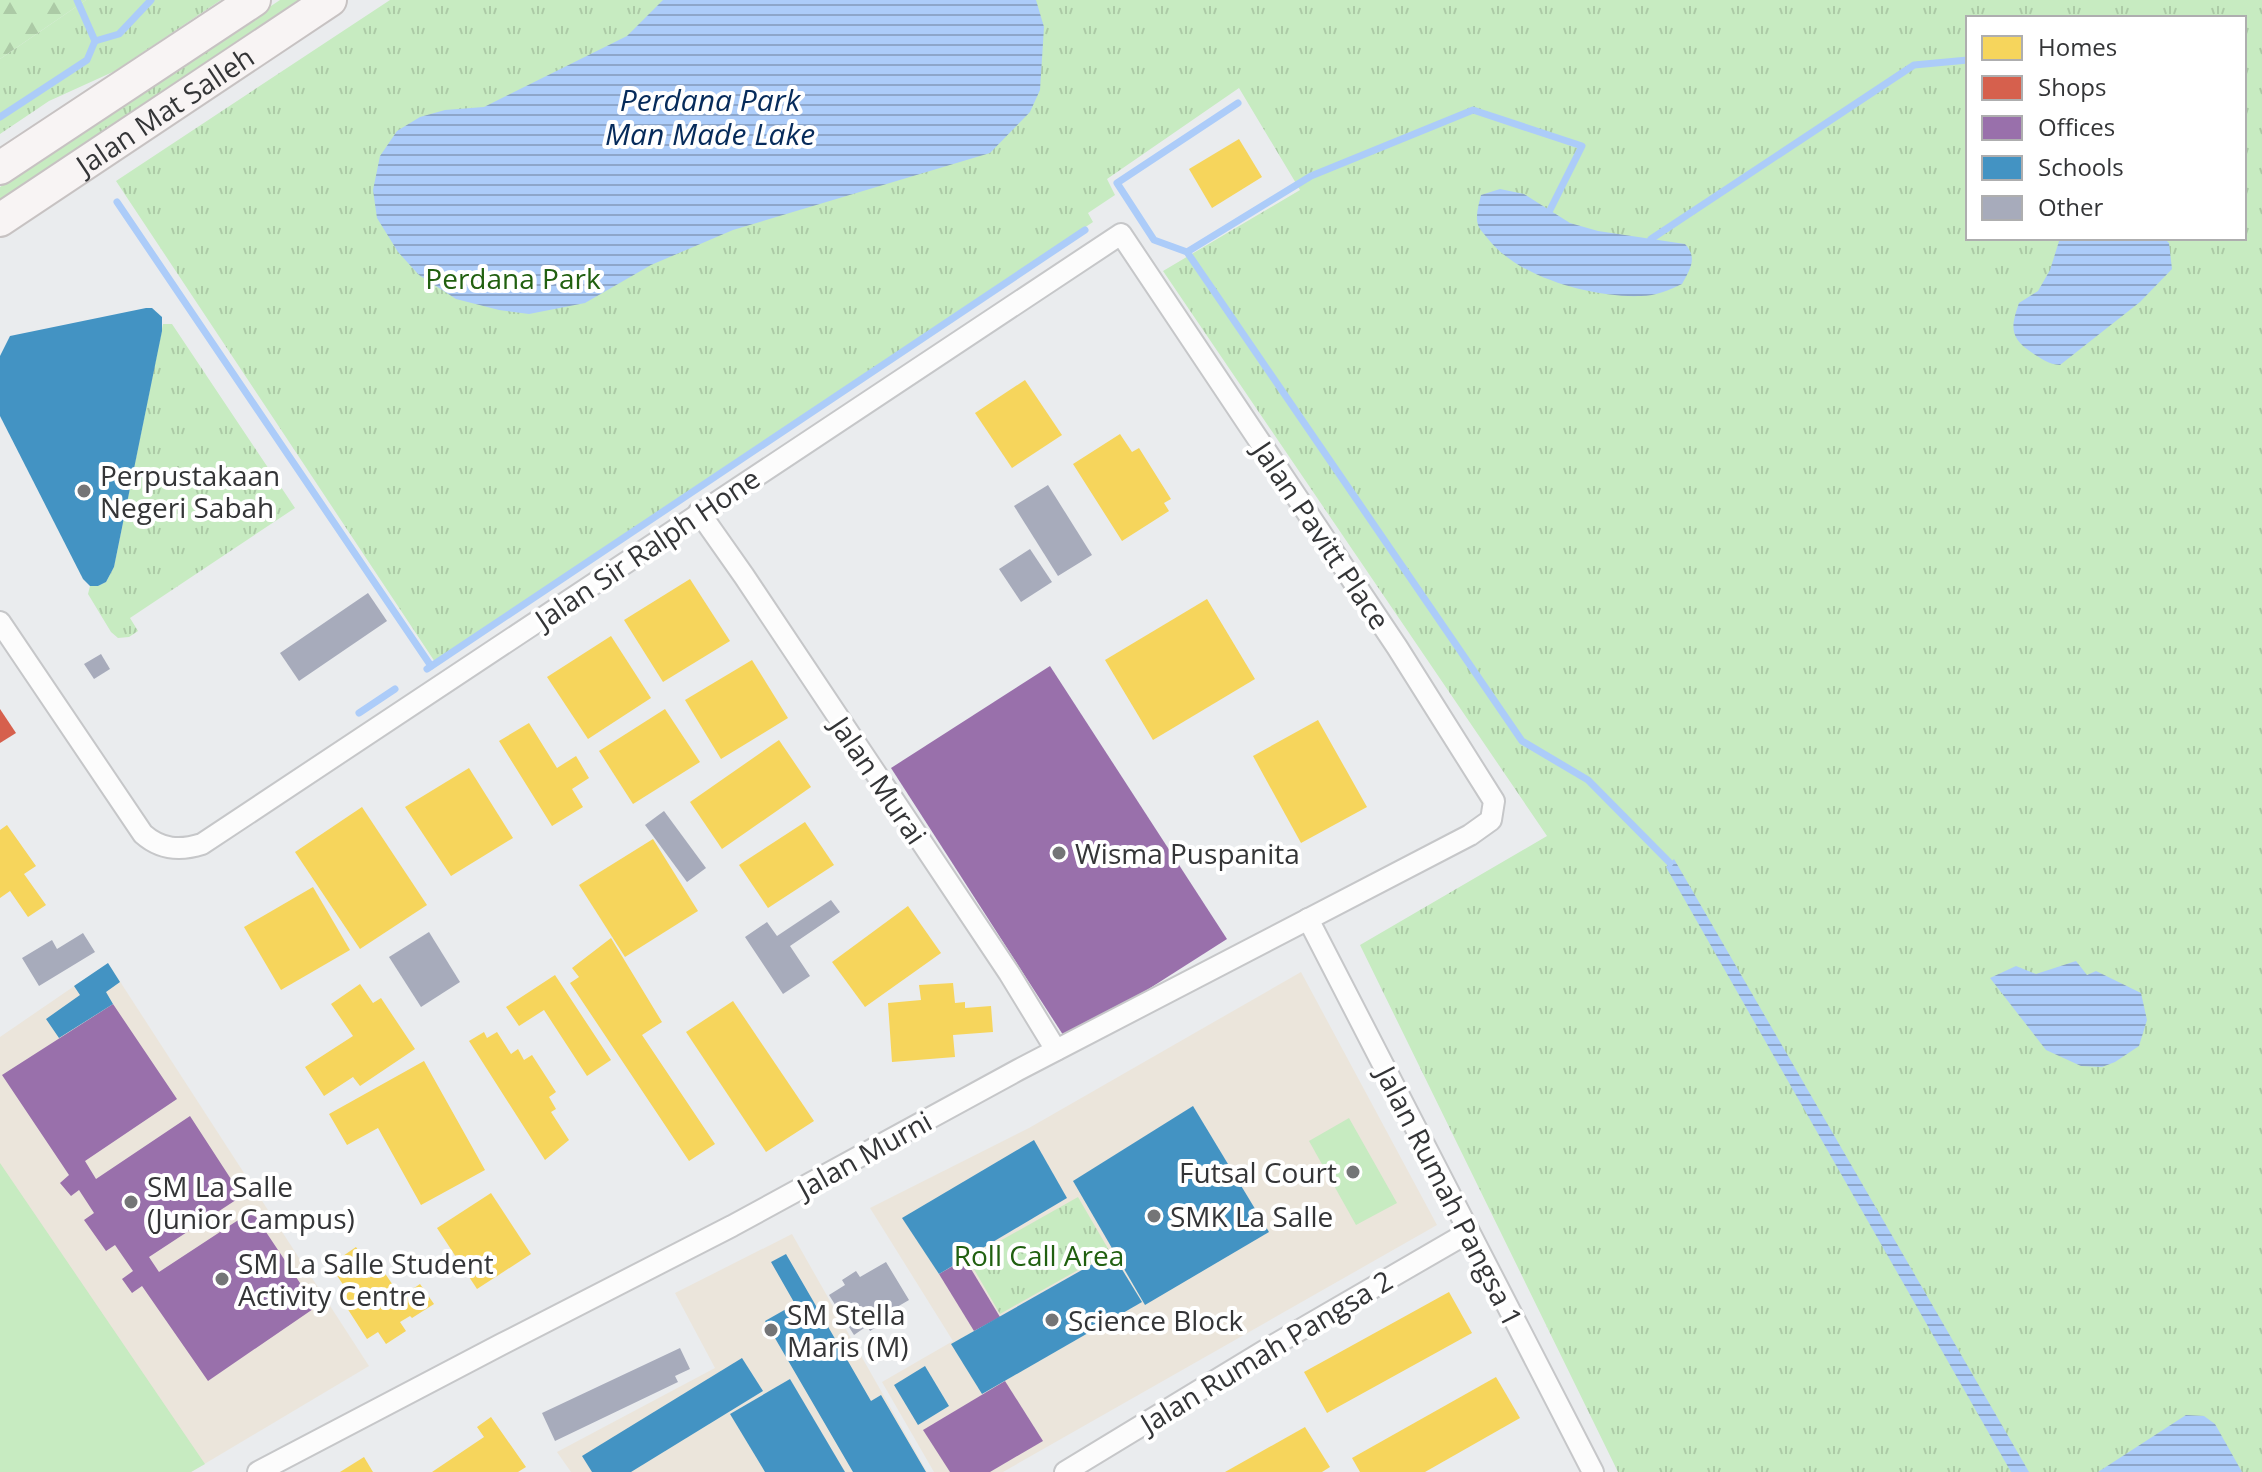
<svg xmlns="http://www.w3.org/2000/svg" width="2262" height="1472" viewBox="0 0 2262 1472" font-family="'Open Sans',sans-serif">
  <style>
    .education { fill: #ebe5db }
    .grass { fill: url(#grass-tufts); fill-rule: evenodd }
    .forest { fill: url(#forest-firs) }
    .garden { fill: #c7ebc1 }
    .water { fill: url(#water-rules) }
    .homes { fill: #f6d55c }
    .shops { fill: #d6604d }
    .offices { fill: #9970ab }
    .schools { fill: #4393c3 }
    .lines { fill: none; stroke-linecap: round; stroke-linejoin: round }
    .stream { stroke: #acccf9; stroke-width: 7 }
    .building { fill: #a7abbb }
    .minor-casing { stroke: #c6c7c9; stroke-width: 24 }
    .primary-casing { stroke: #c7c2c2; stroke-width: 36 }
    .minor { stroke: #fcfcfc; stroke-width: 20 }
    .primary { stroke: #f8f4f4; stroke-width: 32 }
    .poi-dot { fill: #747577; stroke: #fff; stroke-width: 3 }
    .labels { text-anchor: middle; dominant-baseline: central; stroke-width: 8; stroke-linejoin: round; paint-order: stroke }
    .street-label { font-size: 28px; fill: #343537; stroke: #fff }
    .park-label { font-size: 28px; fill: #216010; stroke: #fff }
    .poi-label { font-size: 28px; fill: #343537; stroke: #fff; text-anchor: start }
    .water-label { font-size: 30px; font-style: italic; fill: #062b5b; stroke: #fff }
  </style>
  <defs>
    <pattern id="grass-tufts" width="24" height="20" patternUnits="userSpaceOnUse" patternTransform="scale(2)"><rect width="24" height="20" fill="#c7ebc1"/><path d="M3 7l-1-3M5 7V3M7 7l1-3M15 17l-1-3M17 17v-4M19 17l1-3" fill="none" stroke="#accaa6"/></pattern>
    <pattern id="forest-firs" width="22" height="20" patternUnits="userSpaceOnUse" patternTransform="scale(2)"><rect width="22" height="20" fill="#c7ebc1"/><path d="M5 1l3.5 6h-7zM16 11l3.5 6h-7z" fill="#accaa6"/></pattern>
    <pattern id="water-rules" width="6" height="5" patternUnits="userSpaceOnUse" patternTransform="scale(2)"><rect width="6" height="5" fill="#acccf9"/><path d="M0 2.5h6" fill="none" stroke="#8da6ca"/></pattern>
  </defs>
  <rect width="100%" height="100%" fill="#eaecee"/>
  <g class="education">
    <path d="M108,963L369,1366L191,1472H0V1037Z"/>
    <path d="M1301,972L1437,1225L1003,1472H934L882,1382L953,1341L870,1208L1029,1128Z"/>
    <path d="M792,1234L927,1472H571L557,1452L715,1368L675,1293Z"/>
  </g>
  <g class="grass">
    <path d="M86,0H221L115,71L49,101L0,134V59Z"/>
    <path d="M280,0H307L0,205V187Z"/>
    <path d="M390,0H2262V1472H1618L1360,945L1547,836L1163,271L1300,190L1239,88L1107,179L1115,195L1088,213L1093,222L435,662L116,181ZM1968,18H2244V238H1968Z"/>
    <path d="M163,324H172L295,508L130,618L138,631L129,637L118,638L111,632L88,594L90,586H98L106,582L114,567Z"/>
    <path d="M1078,1197L1110,1252L1000,1314L968,1259Z"/>
  </g>
  <path class="forest" d="M0,0H86L0,59Z"/>
  <g class="garden">
    <path d="M1349,1118L1397,1203L1356,1225L1309,1141Z"/>
    <path d="M0,1163L205,1464L191,1472H0Z"/>
  </g>
  <g class="water">
    <path d="M663,0H1036L1044,27L1040,90L1030,112L990,153L733,230L651,265L585,303L529,314L499,310L456,299L419,275L398,252L377,218L373,190L380,156L397,131L420,117L445,110L484,107L627,36Z"/>
    <path d="M1500,189L1524,194L1570,223L1598,231L1685,244C1698,258 1690,269 1682,284C1669,290 1656,296 1641,296C1594,298 1519,278 1489,240C1486,236 1480,230 1478,225C1475,215 1479,204 1481,195Z"/>
    <path d="M2060,238H2164L2169,243L2172,269L2140,302L2060,365C2048,364 2042,359 2031,352C2009,337 2011,326 2019,303L2038,291L2050,270Z"/>
    <path d="M1674,859L2029,1472H2011L1666,867Z"/>
    <path d="M2076,961L2087,975L2096,971L2141,993L2147,1020L2139,1046L2115,1062L2102,1067L2081,1066L2046,1050L1990,978L2016,966L2036,974Z"/>
    <path d="M2186,1415L2204,1416L2215,1424L2242,1472H2098Z"/>
  </g>
  <g class="homes">
    <path d="M1239,139L1262,177L1212,208L1189,169Z"/>
    <path d="M1025,380L1062,435L1012,468L975,413Z"/>
    <path d="M1120,434L1132,452L1139,448L1171,499L1164,503L1169,511L1122,541L1073,464Z"/>
    <path d="M690,579L730,641L663,682L624,620Z"/>
    <path d="M1207,599L1255,679L1153,740L1105,660Z"/>
    <path d="M611,636L651,698L588,739L547,677Z"/>
    <path d="M752,660L788,718L721,759L685,700Z"/>
    <path d="M665,709L700,762L633,804L599,751Z"/>
    <path d="M1318,720L1367,807L1301,843L1253,756Z"/>
    <path d="M529,723L557,768L576,756L589,778L572,789L583,807L552,826L499,741Z"/>
    <path d="M779,740L811,787L722,849L690,802Z"/>
    <path d="M469,768L513,838L451,876L405,807Z"/>
    <path d="M362,807L427,905L360,949L295,852Z"/>
    <path d="M805,822L834,865L768,908L739,865Z"/>
    <path d="M7,825L36,866L24,874L46,905L28,917L10,891L0,898V830Z"/>
    <path d="M653,839L698,911L625,957L579,885Z"/>
    <path d="M313,887L350,950L281,990L244,927Z"/>
    <path d="M908,906L941,953L865,1007L832,962Z"/>
    <path d="M611,938L662,1022L642,1035L715,1144L689,1161L570,983L579,977L572,968Z"/>
    <path d="M555,975L611,1060L587,1076L544,1010L519,1026L506,1007Z"/>
    <path d="M953,983L955,1003L965,1002V1008L991,1006L993,1032L953,1035L955,1057L892,1062L888,1003L921,1000L919,985Z"/>
    <path d="M360,984L373,1003L381,998L415,1049L360,1086L353,1077L324,1096L305,1067L353,1036L331,1004Z"/>
    <path d="M733,1001L814,1121L766,1152L686,1032Z"/>
    <path d="M484,1032L487,1038L497,1032L511,1054L518,1049L524,1060L532,1055L556,1092L549,1097L556,1109L551,1112L569,1140L545,1160L469,1041Z"/>
    <path d="M424,1061L485,1170L421,1205L378,1128L347,1145L329,1114Z"/>
    <path d="M491,1193L531,1254L477,1289L437,1228Z"/>
    <path d="M356,1247L370,1269L366,1273L369,1278L382,1269L401,1297L420,1284L434,1304L412,1318L410,1316L400,1322L406,1331L386,1344L378,1332L367,1339L338,1294L346,1289L330,1265Z"/>
    <path d="M1449,1292L1472,1333L1327,1413L1304,1372Z"/>
    <path d="M1496,1377L1520,1418L1425,1472H1360L1352,1458Z"/>
    <path d="M491,1417L526,1467L518,1472H432L484,1437L477,1427Z"/>
    <path d="M1305,1427L1330,1467L1322,1472H1225Z"/>
    <path d="M364,1457L373,1472H340Z"/>
  </g>
  <path class="shops" d="M0,709L16,733L0,743Z"/>
  <g class="offices">
    <path d="M1050,666L1227,939L1067,1041L891,768Z"/>
    <path d="M113,1004L177,1099L85,1161L96,1179L190,1116L242,1196L149,1257L159,1272L252,1211L316,1307L208,1381L142,1286L132,1293L122,1279L133,1271L115,1245L106,1251L84,1220L94,1213L79,1190L71,1196L60,1183L69,1175L2,1075Z"/>
    <path d="M965,1259L1000,1317L974,1331L939,1274Z"/>
    <path d="M1005,1381L1043,1441L990,1472H950L923,1430Z"/>
  </g>
  <g class="schools">
    <path d="M146,308H152L162,317V331L114,567L106,582L98,586H90L83,579L0,416V356L10,336Z"/>
    <path d="M108,963L120,982L106,992L113,1004L59,1038L46,1019L80,995L74,986Z"/>
    <path d="M1193,1106L1269,1232L1145,1305L1073,1181Z"/>
    <path d="M1034,1140L1067,1198L939,1274L902,1218Z"/>
    <path d="M1112,1253L1142,1302L982,1394L951,1344Z"/>
    <path d="M786,1254L871,1401L881,1395L926,1472H853L765,1321L795,1304L771,1262Z"/>
    <path d="M742,1358L763,1391L631,1472H592L582,1456Z"/>
    <path d="M925,1366L949,1406L918,1425L894,1385Z"/>
    <path d="M790,1379L845,1472H765L730,1414Z"/>
  </g>
  <g class="lines">
    <g class="stream">
      <path d="M95,41L119,34L151,0"/>
      <path d="M1238,103L1117,183L1154,240L1187,252L1522,741L1588,780L1670,863"/>
      <path d="M0,117L87,60L95,41L77,0"/>
      <path d="M117,202L431,666"/>
      <path d="M1651,239L1914,65L1968,60"/>
      <path d="M1187,252L1311,176L1473,110L1582,146L1550,210"/>
      <path d="M427,669L1085,230"/>
      <path d="M359,713L395,689"/>
    </g>
  </g>
  <g class="building">
    <path d="M1048,485L1092,555L1058,576L1014,506Z"/>
    <path d="M1030,549L1052,582L1021,602L999,569Z"/>
    <path d="M368,593L387,621L299,681L280,653Z"/>
    <path d="M101,654L110,669L94,679L84,664Z"/>
    <path d="M664,811L706,868L687,882L645,825Z"/>
    <path d="M831,900L840,912L790,946L810,976L783,994L745,937L767,922L777,936Z"/>
    <path d="M429,932L460,982L421,1007L389,957Z"/>
    <path d="M83,933L95,952L39,986L22,958L52,940L57,949Z"/>
    <path d="M886,1262L909,1300L897,1307L900,1312L870,1331L867,1326L854,1335L829,1295L845,1285L842,1280L856,1271L860,1277Z"/>
    <path d="M680,1348L690,1369L675,1376L678,1382L555,1441L542,1413Z"/>
  </g>
  <g class="lines">
    <g class="minor-casing">
      <g id="minor">
        <path d="M699,512L744,576L1009,973L1056,1050"/>
        <path d="M0,622L143,834C161,850 180,851 202,844L1121,234L1397,647L1494,801L1491,820L1470,835L1018,1070L732,1226L502,1344L258,1472"/>
        <path d="M1308,919L1593,1472"/>
        <path d="M1065,1472L1274,1345L1469,1232"/>
      </g>
    </g>
    <g class="primary-casing">
      <g id="primary">
        <path d="M0,168L254,0"/>
        <path id="s1" d="M0,220L330,0"/>
      </g>
    </g>
    <use href="#minor" class="minor"/>
    <use href="#primary" class="primary"/>
  </g>
  <g class="poi-dot">
    <circle cx="84" cy="491" r="8"/>
    <circle cx="1059" cy="853" r="8"/>
    <circle cx="1353" cy="1172" r="8"/>
    <circle cx="131" cy="1202" r="8"/>
    <circle cx="1154" cy="1216" r="8"/>
    <circle cx="222" cy="1279" r="8"/>
    <circle cx="1052" cy="1320" r="8"/>
    <circle cx="771" cy="1330" r="8"/>
  </g>
  <g class="labels">
    <g class="street-label">
      <text stroke="none"><textPath href="#s1" startOffset="198">Jalan Mat Salleh</textPath></text>
      <text transform="translate(1322 535) rotate(56)">Jalan Pavitt Place</text>
      <text transform="translate(647 548) rotate(-34)">Jalan Sir Ralph Hone</text>
      <text transform="translate(879 780) rotate(56)">Jalan Murai</text>
      <text transform="translate(864 1154) rotate(-29)">Jalan Murni</text>
      <text transform="translate(1450 1196) rotate(63)">Jalan Rumah Pangsa 1</text>
      <text transform="translate(1266 1351) rotate(-31)">Jalan Rumah Pangsa 2</text>
    </g>
    <g class="park-label">
      <text x="513" y="278">Perdana Park</text>
      <text x="1039" y="1255">Roll Call Area</text>
    </g>
    <g class="poi-label">
      <text x="100" y="475">Perpustakaan<tspan x="100" dy="32">Negeri Sabah</tspan></text>
      <text x="1075" y="853">Wisma Puspanita</text>
      <text x="1337" y="1172" text-anchor="end">Futsal Court</text>
      <text x="147" y="1186">SM La Salle<tspan x="147" dy="32">(Junior Campus)</tspan></text>
      <text x="1170" y="1216">SMK La Salle</text>
      <text x="238" y="1263">SM La Salle Student<tspan x="238" dy="32">Activity Centre</tspan></text>
      <text x="787" y="1314">SM Stella<tspan x="787" dy="32">Maris (M)</tspan></text>
      <text x="1068" y="1320">Science Block</text>
    </g>
    <g class="water-label">
      <text x="710" y="99">Perdana Park<tspan x="710" dy="34">Man Made Lake</tspan></text>
    </g>
  </g>
  <rect x="1966" y="16" width="280" height="224" fill="#ffffff" stroke="#aeaeaf" stroke-width="2"/>
  <rect x="1982" y="36" width="40" height="24" fill="#f6d55c" stroke="#aeaeaf" stroke-width="2"/>
  <text x="2038" y="56" font-size="24" fill="#343537">Homes</text>
  <rect x="1982" y="76" width="40" height="24" fill="#d6604d" stroke="#aeaeaf" stroke-width="2"/>
  <text x="2038" y="96" font-size="24" fill="#343537">Shops</text>
  <rect x="1982" y="116" width="40" height="24" fill="#9970ab" stroke="#aeaeaf" stroke-width="2"/>
  <text x="2038" y="136" font-size="24" fill="#343537">Offices</text>
  <rect x="1982" y="156" width="40" height="24" fill="#4393c3" stroke="#aeaeaf" stroke-width="2"/>
  <text x="2038" y="176" font-size="24" fill="#343537">Schools</text>
  <rect x="1982" y="196" width="40" height="24" fill="#a7abbb" stroke="#aeaeaf" stroke-width="2"/>
  <text x="2038" y="216" font-size="24" fill="#343537">Other</text>
</svg>
